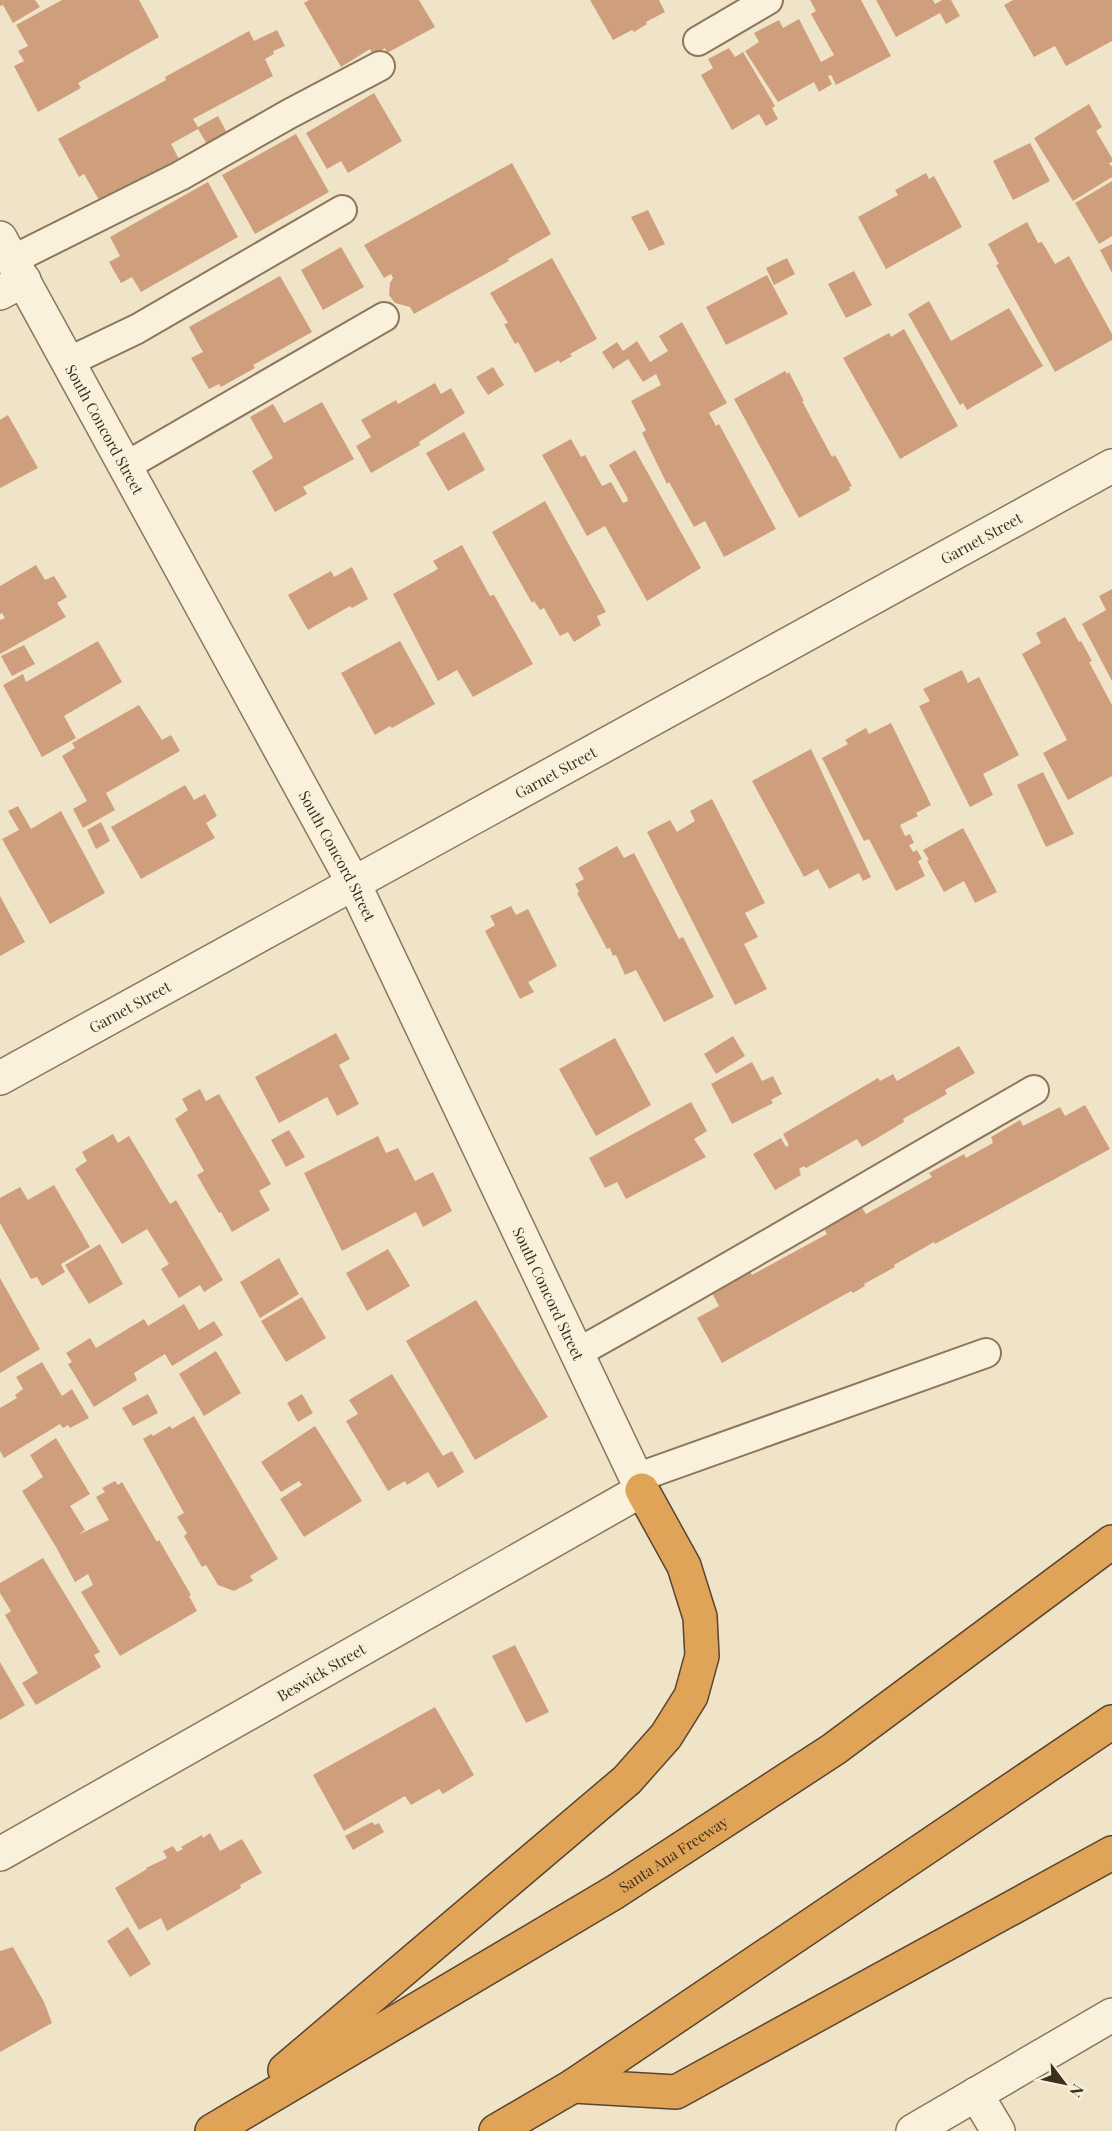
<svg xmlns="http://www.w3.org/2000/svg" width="1112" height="2131" viewBox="0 0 1112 2131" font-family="'Playfair Display',serif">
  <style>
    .building { fill: #cf9f7d }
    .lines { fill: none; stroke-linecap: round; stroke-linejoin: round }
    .lane-casing { stroke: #8d765c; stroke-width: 32 }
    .street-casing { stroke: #8d765c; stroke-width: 36 }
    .highway-casing { stroke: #5b4430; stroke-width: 36 }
    .lane { stroke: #faf1dc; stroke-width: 28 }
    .street { stroke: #faf1dc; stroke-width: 33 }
    .highway { stroke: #e0a458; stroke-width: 33 }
    .labels { text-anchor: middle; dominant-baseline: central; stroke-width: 4.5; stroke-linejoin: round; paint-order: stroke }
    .street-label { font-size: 15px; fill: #3d2e20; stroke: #f7eed8 }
  </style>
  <rect width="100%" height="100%" fill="#f0e4c8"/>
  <g class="building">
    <path d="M0,0H35L40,7L13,23L3,5L0,6Z"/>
    <path d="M62,0H139L159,37L78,83L81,88L38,112L14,66L24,61L18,51L28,46L16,25Z"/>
    <path d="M309,0H419L435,27L387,53L385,48L373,55L370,49L341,67L304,3Z"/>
    <path d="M590,0H659L665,12L646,22L647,24L634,32L632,30L613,40Z"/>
    <path d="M810,0H861L891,56L836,85L831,75L828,76L832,84L819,92L814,82L778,102L745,51L759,42L754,33L779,20L783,28L799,19L821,62L834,55L811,14L816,11Z"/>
    <path d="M876,0H933L935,4L942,0H951L960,16L946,24L940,13L896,37Z"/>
    <path d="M1013,0H1112V41L1066,66L1055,46L1034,57L1004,5Z"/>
    <path d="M277,30L285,46L273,51L274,54L265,59L273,76L193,119L198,127L218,116L228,135L208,146L198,129L171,144L180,161L103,207L84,174L79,177L58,139L166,80L165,77L249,31L254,41Z"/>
    <path d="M729,48L735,57L743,52L775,106L772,108L778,119L766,126L759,114L732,130L701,75L713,68L708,59Z"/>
    <path d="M374,93L402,141L348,173L341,161L327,169L306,133Z"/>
    <path d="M1089,104L1102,127L1096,131L1112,158V162L1109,163L1112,167V177L1073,201L1034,138Z"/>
    <path d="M296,134L329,192L255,234L222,175Z"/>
    <path d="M1030,143L1050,181L1013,200L993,161Z"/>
    <path d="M512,163L551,234L508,259L509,261L414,314L410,307L395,303L389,295L390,283L393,278L391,274L384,278L364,245Z"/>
    <path d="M926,173L929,179L934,176L962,227L886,269L858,217L898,195L895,190Z"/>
    <path d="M1112,181V236L1099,244L1075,203Z"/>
    <path d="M208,182L238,237L141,292L132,277L121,283L109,262L120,256L110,237Z"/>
    <path d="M648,210L665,244L649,251L631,217Z"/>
    <path d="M1027,222L1038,243L1042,242L1055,264L1069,256L1112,334V340L1055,372L996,265L999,264L988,244Z"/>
    <path d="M1112,244V273L1100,250Z"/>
    <path d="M341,247L364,287L323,310L301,270Z"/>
    <path d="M552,258L597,339L570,354L572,356L560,363L559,360L535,373L518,342L515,344L504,324L508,323L490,293Z"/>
    <path d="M787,258L795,274L774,285L766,268Z"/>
    <path d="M854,271L872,305L846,318L828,284Z"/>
    <path d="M767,275L788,314L726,345L706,307Z"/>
    <path d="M280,276L312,332L253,365L255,368L221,387L219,384L209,389L191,358L203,352L189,327Z"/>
    <path d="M929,301L951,341L1009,308L1043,366L967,410L963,403L960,405L908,314Z"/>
    <path d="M682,322L727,403L709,413L716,426L719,424L776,529L724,557L705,521L694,527L669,482L667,484L642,433L646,430L631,401L661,385L656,374L643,382L628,359L613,369L602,352L617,342L623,351L637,341L650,362L668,351L659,336Z"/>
    <path d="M904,329L958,426L900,459L843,358L889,333L891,337Z"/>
    <path d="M493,367L504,385L488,395L476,377Z"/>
    <path d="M785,371L787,374L789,372L804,401H802L832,457L835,455L852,486L849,487L850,490L799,518L734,399Z"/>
    <path d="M435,383L441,394L451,388L465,413L419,442L420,445L371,473L356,446L371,437L361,420L396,400L398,404Z"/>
    <path d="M322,402L354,459L303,487L307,494L275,512L252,471L273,458L250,417L273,404L284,423Z"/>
    <path d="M8,415L38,468L0,488V420Z"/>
    <path d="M464,432L485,470L448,491L426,453Z"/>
    <path d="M571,439L581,457L585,455L602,486L611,482L623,503L628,501L627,497L609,465L635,450L701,568L647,601L605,526L587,536L542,455Z"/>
    <path d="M545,501L606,612L597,616L601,625L574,642L568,632L560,636L544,608L540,610L534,601L532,603L492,532Z"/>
    <path d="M462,545L490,596L494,595L533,664L473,697L457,670L438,681L393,594L438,569L433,561Z"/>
    <path d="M36,565L45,580L54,576L67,597L57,603L66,617L0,654V620L5,618L2,613L0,614V586Z"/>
    <path d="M352,567L368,599L352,608L350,606L308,630L288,595L331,571L334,577Z"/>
    <path d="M1112,589V681L1082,624L1106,610L1099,596Z"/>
    <path d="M1065,617L1079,642L1081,641L1092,661L1089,662L1112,705V776L1068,800L1043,753L1067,740L1022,654L1041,643L1036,633Z"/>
    <path d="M98,641L122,682L64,716L76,738L42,757L3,685L23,674L26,682Z"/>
    <path d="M400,641L435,704L392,728L390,726L375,735L341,673Z"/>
    <path d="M24,645L35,664L12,676L1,656Z"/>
    <path d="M962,670L968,683L979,677L1019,755L983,774L993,795L970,807L919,706L930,701L923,689Z"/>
    <path d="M139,705L162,740L171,735L180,751L106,793L115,810L83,828L73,809L87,801L62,756L75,748L72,743Z"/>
    <path d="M891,723L931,805L916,813L918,816L900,825L905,836L910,834L914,843L909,845L913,852L917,850L922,859L918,861L925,876L896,891L869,839L864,841L822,758L848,744L845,740L866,728L869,734Z"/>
    <path d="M811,749L871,877L863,881L859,873L829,889L818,869L804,877L752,781Z"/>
    <path d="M1043,772L1074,834L1046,847L1017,785Z"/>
    <path d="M185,785L194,800L205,794L217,816L206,823L215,838L141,879L111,827Z"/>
    <path d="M712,799L765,903L745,913L758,937L744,944L767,989L735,1005L647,832L670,820L677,832L695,821L690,811Z"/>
    <path d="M18,806L31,829L61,811L105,893L50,924L2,839L19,830L8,811Z"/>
    <path d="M101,822L110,841L96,849L87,830Z"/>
    <path d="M963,828L997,892L975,903L964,881L944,892L927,861L929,860L923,850Z"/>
    <path d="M617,846L624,858L634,853L679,939L683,937L714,997L664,1022L636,970L625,975L616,955L613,956L610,948L607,949L577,893L579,892L575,884L584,879L578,868Z"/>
    <path d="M0,896L25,942L0,956Z"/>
    <path d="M511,906L516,915L528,909L557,966L528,982L534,992L520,999L485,931L495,925L490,916Z"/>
    <path d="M336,1033L350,1059L339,1065L359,1104L337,1116L327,1097L279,1123L255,1077Z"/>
    <path d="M733,1036L745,1056L716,1074L704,1054Z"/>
    <path d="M615,1038L651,1105L596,1136L559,1069Z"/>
    <path d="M959,1046L975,1073L945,1090L947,1094L903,1119L904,1122L862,1147L857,1139L806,1168L804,1166L799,1169L801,1175L775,1190L753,1154L781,1138L786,1147L789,1145L783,1134L878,1078L880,1081L893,1074L897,1081Z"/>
    <path d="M752,1062L762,1081L773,1076L782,1094L771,1100L773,1103L732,1124L711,1084Z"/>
    <path d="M200,1089L206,1101L219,1094L271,1184L259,1191L270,1210L232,1232L221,1212L219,1213L197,1175L204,1171L175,1119L188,1110L182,1099Z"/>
    <path d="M691,1102L707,1131L694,1139L706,1157L626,1199L617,1182L605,1188L589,1158Z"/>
    <path d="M1085,1105L1110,1149L935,1244L934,1242L894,1265L895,1267L864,1284L865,1286L853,1293L851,1291L722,1363L697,1318L719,1306L711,1291L749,1270L752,1275L827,1234L823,1227L861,1206L866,1214L932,1177L929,1173L964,1154L966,1158L993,1143L991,1137L1020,1120L1023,1126L1060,1107L1065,1116Z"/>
    <path d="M289,1130L305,1157L286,1167L271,1140Z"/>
    <path d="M113,1134L118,1143L129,1136L170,1204L176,1200L223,1280L204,1292L200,1285L179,1298L161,1269L169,1264L147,1229L122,1244L75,1169L87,1161L82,1152Z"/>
    <path d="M378,1136L386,1153L398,1148L415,1181L433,1172L452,1211L423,1227L416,1212L342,1251L304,1173Z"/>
    <path d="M54,1185L90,1247L61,1264L65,1272L42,1286L37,1277L31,1279L0,1223V1198L20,1187L28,1200Z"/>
    <path d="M100,1244L123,1284L89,1304L65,1265Z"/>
    <path d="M388,1249L410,1286L367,1311L346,1273Z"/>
    <path d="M279,1258L299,1294L260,1318L240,1282Z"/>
    <path d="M0,1278L40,1349L0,1373Z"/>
    <path d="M302,1297L326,1338L286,1362L261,1321Z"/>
    <path d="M476,1300L548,1417L475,1460L406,1341Z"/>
    <path d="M184,1304L199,1330L214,1321L223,1335L172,1366L165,1354L134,1373L137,1380L94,1407L68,1364L72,1362L66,1353L90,1338L96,1348L144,1319L148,1326Z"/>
    <path d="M216,1351L241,1393L204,1416L179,1374Z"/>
    <path d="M42,1362L62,1396L72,1389L89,1418L70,1428L68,1425L63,1428L60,1424L4,1458L0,1451V1408L17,1398L15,1395L23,1389L16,1377Z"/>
    <path d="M392,1374L443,1456L452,1451L464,1472L438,1488L428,1472L407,1485L405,1481L388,1491L346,1421L358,1414L349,1400Z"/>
    <path d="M148,1394L158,1413L133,1426L122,1408Z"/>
    <path d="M302,1394L313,1413L298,1422L287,1403Z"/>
    <path d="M194,1416L278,1559L250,1576L253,1581L234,1591L218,1585L206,1565L202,1567L184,1536L187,1533L177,1517L184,1513L143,1439L151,1434L153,1436L170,1426L172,1429Z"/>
    <path d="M315,1426L362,1501L304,1537L280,1499L302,1485L299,1481L281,1492L261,1462Z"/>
    <path d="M56,1438L90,1494L70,1506L85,1530L78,1535L109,1520L96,1497L105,1492L102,1488L115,1481L118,1485L122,1482L157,1542L159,1540L191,1595L189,1596L197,1611L120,1656L81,1592L93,1585L88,1574L75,1582L56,1547L22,1491L43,1477L30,1455Z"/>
    <path d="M43,1558L100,1652L94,1655L101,1667L36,1705L22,1683L38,1673L5,1615L11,1611L0,1593V1583Z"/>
    <path d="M515,1645L549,1712L526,1723L492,1656Z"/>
    <path d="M0,1662L25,1705L0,1720Z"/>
    <path d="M435,1707L474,1775L443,1794L439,1789L411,1805L405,1796L344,1831L313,1775Z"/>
    <path d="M372,1822L375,1825L379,1823L384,1832L353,1850L345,1836Z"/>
    <path d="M210,1833L220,1851L242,1839L262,1873L240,1885L241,1888L167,1931L161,1918L139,1930L115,1888L147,1869L146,1868L167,1858L163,1851L173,1846L177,1852L183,1849L181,1847L202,1835L203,1838Z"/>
    <path d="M128,1927L151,1964L130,1977L107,1941Z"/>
    <path d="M13,1947L44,2002L52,2023L0,2052V1951Z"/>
  </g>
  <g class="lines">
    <g class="lane-casing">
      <g id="lane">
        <path d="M698,41L768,0"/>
        <path d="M12,260L180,176L289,114L380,66"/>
        <path d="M68,362L137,329L342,210"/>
        <path d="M126,466L384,317"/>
        <path d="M577,1353C730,1268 882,1177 1034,1090"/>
        <path d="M636,1478L986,1353"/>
      </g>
    </g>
    <g class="street-casing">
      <g id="street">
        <path id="s1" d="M0,238L354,884L642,1490L0,1854"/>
        <path d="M0,293L24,280"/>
        <path id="s2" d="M0,1078L1112,466"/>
        <path d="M976,2094L998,2131"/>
        <path d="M913,2131L1112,2015"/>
      </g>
    </g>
    <g class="highway-casing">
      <g id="highway">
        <path d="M285,2070L627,1780L666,1736L691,1696L702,1656L700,1617L684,1566L642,1490"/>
        <path d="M573,2086L676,2092L1112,1853"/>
        <path id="s3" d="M212,2131L615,1892L834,1749L1112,1542"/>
        <path d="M496,2131L573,2086L1112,1722"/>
      </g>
    </g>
    <use href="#lane" class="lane"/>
    <use href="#street" class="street"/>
    <use href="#highway" class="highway"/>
  </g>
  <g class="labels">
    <g class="street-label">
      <text stroke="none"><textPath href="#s1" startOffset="218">South Concord Street</textPath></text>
      <text stroke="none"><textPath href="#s2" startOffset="1120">Garnet Street</textPath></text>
      <text stroke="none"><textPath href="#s2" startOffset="634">Garnet Street</textPath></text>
      <text stroke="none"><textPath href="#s1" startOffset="704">South Concord Street</textPath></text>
      <text stroke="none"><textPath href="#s2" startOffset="148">Garnet Street</textPath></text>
      <text stroke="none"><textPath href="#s1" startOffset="1190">South Concord Street</textPath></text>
      <text transform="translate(321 1672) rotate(-30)">Beswick Street</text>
      <text stroke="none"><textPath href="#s3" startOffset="538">Santa Ana Freeway</textPath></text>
    </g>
  </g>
  <g transform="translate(1064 2083) rotate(122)" stroke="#f7eed8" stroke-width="4.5" paint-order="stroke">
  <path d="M0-4.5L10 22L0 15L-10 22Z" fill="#3d2e20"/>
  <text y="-9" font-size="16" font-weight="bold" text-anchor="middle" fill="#3d2e20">N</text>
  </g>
</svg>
